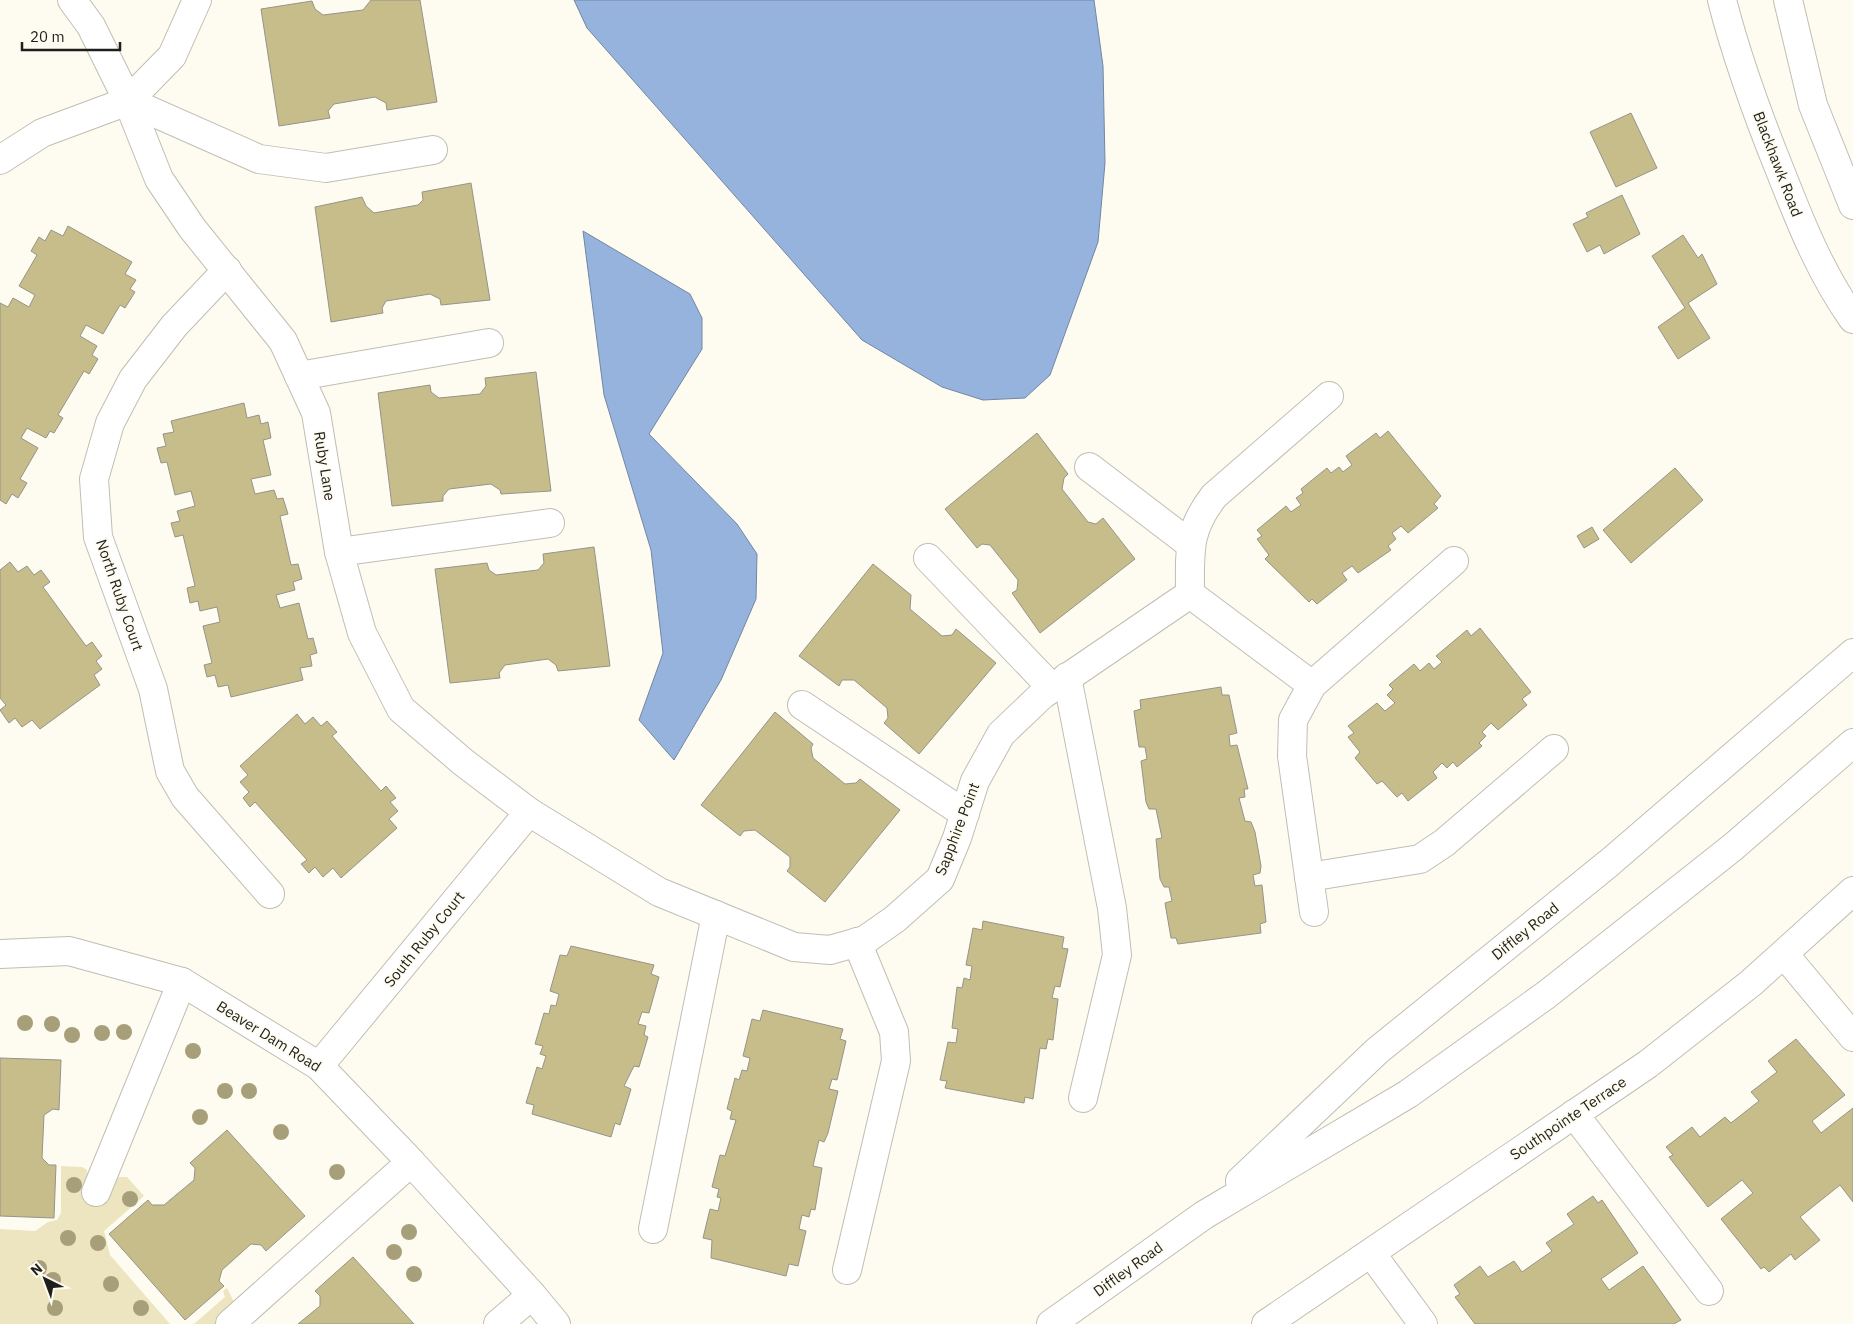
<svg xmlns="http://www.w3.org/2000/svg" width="1853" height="1324" viewBox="0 0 1853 1324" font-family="'IBM Plex Sans',sans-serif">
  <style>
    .green { fill: #ece5bf }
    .water { fill: #96b3de; stroke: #7286a3 }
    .building { fill: #c7bd8a; stroke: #95948a }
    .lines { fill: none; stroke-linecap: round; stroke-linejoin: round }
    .minor-casing { stroke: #c0beb4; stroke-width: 30 }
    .major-casing { stroke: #c0beb4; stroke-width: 30 }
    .minor { stroke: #fff; stroke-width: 28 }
    .major { stroke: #fff; stroke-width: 28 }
    .tree { fill: #a69f79 }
    .labels { text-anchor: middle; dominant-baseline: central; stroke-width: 4; stroke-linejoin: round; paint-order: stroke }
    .street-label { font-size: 15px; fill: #1f1e1a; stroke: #fefcf1 }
  </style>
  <rect width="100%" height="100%" fill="#fefcf1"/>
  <g class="green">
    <path d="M61,1166L82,1167L87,1170L88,1176L115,1180L119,1177H127L144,1196L104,1231L110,1255L170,1324H0V1229L35,1231L48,1222L57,1220L61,1213Z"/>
    <path d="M227,1288L234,1302L215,1321L217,1324H194L225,1297L223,1291Z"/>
  </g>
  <g class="water">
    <path d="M574,0H1094L1103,66L1105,163L1098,242L1050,375L1025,398L983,400L942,387L862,340L587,28Z"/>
    <path d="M583,231L690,294L702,318V349L649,434L737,524L757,554L756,599L721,680L674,760L639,720L663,653L651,550L604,395Z"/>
  </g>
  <g class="building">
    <path d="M371,0H420L437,102L387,110L386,103L375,97L334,104L328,111L330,118L279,126L261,9L312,1L315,9L323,15L363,10Z"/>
    <path d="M1631,113L1657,168L1616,187L1590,132Z"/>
    <path d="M471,183L490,300L441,305L440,299L430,294L386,301L382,308L383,313L331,322L315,207L362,197L366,206L374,213L418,205L423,200L422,192Z"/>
    <path d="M1622,195L1640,234L1604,254L1600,245L1587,252L1573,224L1588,217L1586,213Z"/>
    <path d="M68,226L132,262L125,274L136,280L130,289L135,292L125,308L120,305L103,334L86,325L80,336L97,346L92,355L98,359L89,374L84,371L58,415L63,418L54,433L50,431L46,438L27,428L21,438L38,448L20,479L27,483L18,498L12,494L6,504L0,500V303L8,307L13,298L29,307L35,295L19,286L37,255L31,251L39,237L45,241L51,230L63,236Z"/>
    <path d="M1683,235L1698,258L1702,254L1717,284L1688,303L1710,338L1678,359L1658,327L1685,308L1652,256Z"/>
    <path d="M536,372L551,491L501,494L500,490L491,484L449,489L443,496V501L392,506L378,393L430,385L431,392L439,398L480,394L486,386L485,378Z"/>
    <path d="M244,403L247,418L259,415L261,424L268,422L271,438L263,440L271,475L251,479L255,494L274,490L277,499L283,498L288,514L280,516L291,565L298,564L302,579L293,582L295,590L276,595L280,608L299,603L308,639L313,638L317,653L310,655L312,666L300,668L303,680L231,697L228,685L218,687L215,675L207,677L204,665L212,663L203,626L220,622L217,607L200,611L198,601L190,603L187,588L195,586L183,535L175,537L171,523L180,521L177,511L195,506L191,491L175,495L167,462L161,463L157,448L166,446L163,434L174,432L171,421Z"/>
    <path d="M1388,431L1441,496L1434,504L1438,508L1408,533L1401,526L1392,533L1396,539L1388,546L1391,550L1358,573L1352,566L1342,573L1347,580L1317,604L1312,599L1309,602L1265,559L1269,555L1257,539L1262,536L1257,530L1286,506L1291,512L1301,505L1296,498L1303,493L1301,489L1327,468L1331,473L1339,467L1343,472L1352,465L1346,456L1376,433L1380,438Z"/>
    <path d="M1037,433L1068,474L1064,478L1062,489L1088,522L1096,524L1103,518L1135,559L1040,633L1012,593L1017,590L1018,580L990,545L982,544L977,548L945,509Z"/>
    <path d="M1675,468L1703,500L1631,563L1603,530Z"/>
    <path d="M1592,527L1599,539L1584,548L1577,536Z"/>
    <path d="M594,547L610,666L558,671L556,665L548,659L505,665L499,673L500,678L450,683L435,569L487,563L489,570L496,575L538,570L544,563L543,554Z"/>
    <path d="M10,562L18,572L27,566L34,575L41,570L50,582L43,587L86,646L92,642L102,656L96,661L102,669L94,675L100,685L40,729L32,720L22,727L15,718L9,723L0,710L6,705L0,698V570Z"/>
    <path d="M873,564L911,595L910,609L942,636L952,635L956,629L996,663L919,754L884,723L888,718L887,708L854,680H842L839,686L799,656Z"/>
    <path d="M1480,628L1531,692L1522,699L1527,705L1498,730L1491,723L1482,732L1486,736L1479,743L1482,746L1457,767L1453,762L1447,768L1442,763L1433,772L1437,778L1408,801L1402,793L1397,797L1382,781L1377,784L1355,758L1360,752L1348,737L1354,733L1348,726L1377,703L1385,711L1395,703L1387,695L1393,689L1389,685L1414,664L1420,671L1429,663L1434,669L1442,662L1436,656L1467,630L1471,636Z"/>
    <path d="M1221,687L1222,695H1229L1237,733L1229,735L1230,746L1237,745L1248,789H1244L1245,797L1239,798L1245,821L1251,822L1255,832L1261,866L1260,873L1253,875L1255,886L1262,885L1266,922L1260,924L1261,933L1178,944L1176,938H1171L1165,903L1172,901L1169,887H1164L1160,879L1156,839L1162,838L1156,809H1149L1146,802L1141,761L1147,759L1145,747H1139L1134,711L1141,709L1140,700Z"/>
    <path d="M775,712L813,744L811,748L813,758L845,784L856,783L860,779L900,810L825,902L787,871L790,867V857L755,830L744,831L740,836L701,805Z"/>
    <path d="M297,714L305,724L313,717L321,726L327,721L337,732L332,736L381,791L386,786L396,798L390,802L398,811L389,819L397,828L341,878L333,868L323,877L315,867L309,873L301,864L307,860L255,802L250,807L243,798L249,792L240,782L248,775L240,766Z"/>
    <path d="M983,921L1064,937L1062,948L1068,949L1060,987L1055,986L1052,998L1058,999L1053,1040L1048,1039L1046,1049L1040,1048L1033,1099L1025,1097L1024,1103L945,1088L947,1081L940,1080L948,1042L956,1043L958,1029L952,1028L957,987L962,988L964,978L970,980L972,966L966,965L973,928L982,930Z"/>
    <path d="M571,946L654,965L651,974L659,977L649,1013L642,1012L638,1024L646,1026L644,1035L648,1037L639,1067L634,1066L624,1086L631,1089L620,1125L615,1123L611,1137L532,1114L534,1105L526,1103L537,1067L542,1069L546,1056L540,1054L543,1046L535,1044L544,1013L549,1014L551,1005L556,1006L559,994L550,991L560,955L567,956Z"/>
    <path d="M763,1010L843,1029L840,1039L846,1041L837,1080L832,1079L829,1089L838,1091L828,1133L824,1142L819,1140L813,1166L822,1168L815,1210L811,1209L809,1217L802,1215L799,1229L806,1231L798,1266L789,1264L786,1276L711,1258L712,1240L703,1238L710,1209L718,1211L721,1198L717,1197L719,1189L712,1187L720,1155L725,1156L736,1120L730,1119L732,1111L727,1109L735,1078L739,1080L742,1070L747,1071L750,1058L743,1056L752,1019L760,1021Z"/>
    <path d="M1796,1039L1845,1095L1812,1121L1821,1133L1853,1108V1202L1840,1185L1800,1217L1820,1240L1795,1260L1791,1254L1769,1272L1764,1267L1761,1269L1721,1219L1753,1193L1742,1180L1708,1207L1669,1157L1673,1155L1666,1147L1692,1127L1700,1137L1725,1117L1731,1123L1759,1101L1751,1092L1777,1072L1768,1061Z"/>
    <path d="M0,1058L61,1060L59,1110L53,1109L44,1115L42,1158L49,1165H56L54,1218L0,1216Z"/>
    <path d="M227,1130L305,1216L266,1251L261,1245L251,1244L222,1270L219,1281L224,1286L185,1320L109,1234L148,1200L152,1205H164L194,1180L195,1168L190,1163Z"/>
    <path d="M1593,1196L1598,1203L1602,1200L1638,1253L1601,1279L1609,1290L1643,1266L1681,1320L1674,1324H1475L1455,1297L1460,1294L1454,1285L1480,1266L1488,1277L1514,1261L1522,1272L1552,1251L1546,1243L1574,1224L1567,1214Z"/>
    <path d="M353,1257L414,1324H298L320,1306V1296L315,1291Z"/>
  </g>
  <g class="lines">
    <g class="minor-casing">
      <g id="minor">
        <path d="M72,0L91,26L128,101L159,179L192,228L283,341L316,413L339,552L362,633L401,709L463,762L529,812L659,892L794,947L830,950L865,940L895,919L940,879L957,838L975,781L1001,734L1042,695L1190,594"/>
        <path d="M1722,0C1737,59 1758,116 1781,173C1801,224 1821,274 1853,319"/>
        <path d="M1788,0L1813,105L1853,205"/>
        <path d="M128,101L259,159L326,168L433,150"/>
        <path d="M0,160L42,133L128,101L172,56L197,0"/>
        <path d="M227,270L174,326L133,379L110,423L94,479L98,537L153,689L170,771L185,797L270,894"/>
        <path d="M299,376L489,343"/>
        <path d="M1089,467L1190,544"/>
        <path d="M339,552L550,523"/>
        <path d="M928,558L1052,688"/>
        <path d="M1190,594C1190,551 1187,531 1214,496L1329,396"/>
        <path d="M1190,594L1312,685"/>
        <path d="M1067,677L1112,908L1117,955L1083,1098"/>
        <path d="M802,705L965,814"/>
        <path d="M1309,877L1420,859L1444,843L1554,749"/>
        <path d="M1314,912L1292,756L1293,720L1312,685L1454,561"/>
        <path d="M0,954L69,951L182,982L319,1066L411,1162L532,1295L556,1324"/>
        <path d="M1784,954L1853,1037"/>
        <path d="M319,1066L529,812"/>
        <path d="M1574,1114L1709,1291"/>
        <path d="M96,1192L182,982"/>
        <path d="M653,1229L716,915"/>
        <path d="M1371,1253L1423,1324"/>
        <path d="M847,1270L896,1061L894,1032L857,942"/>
        <path d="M230,1324L411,1162"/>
        <path d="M498,1324L532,1295"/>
        <path d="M1266,1324L1648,1064L1751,983L1853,891"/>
      </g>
    </g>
    <g class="major-casing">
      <g id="major">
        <path d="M1240,1181L1377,1051L1609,863L1853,653"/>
        <path d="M1051,1324L1204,1215L1408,1094L1546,995L1733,847L1853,743"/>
      </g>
    </g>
    <use href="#minor" class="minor"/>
    <use href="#major" class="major"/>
  </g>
  <g class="tree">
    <circle cx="25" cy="1023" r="8"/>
    <circle cx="52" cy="1024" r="8"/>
    <circle cx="124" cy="1032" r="8"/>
    <circle cx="102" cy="1033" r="8"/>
    <circle cx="72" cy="1035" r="8"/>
    <circle cx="193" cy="1051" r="8"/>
    <circle cx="225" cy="1091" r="8"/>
    <circle cx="249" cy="1091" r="8"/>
    <circle cx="200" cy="1117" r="8"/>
    <circle cx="281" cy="1132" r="8"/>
    <circle cx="337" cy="1172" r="8"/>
    <circle cx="74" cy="1185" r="8"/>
    <circle cx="130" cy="1199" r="8"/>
    <circle cx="409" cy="1232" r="8"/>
    <circle cx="68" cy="1238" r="8"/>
    <circle cx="98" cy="1243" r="8"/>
    <circle cx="394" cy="1252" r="8"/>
    <circle cx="39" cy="1268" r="8"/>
    <circle cx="414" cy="1274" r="8"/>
    <circle cx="53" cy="1280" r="8"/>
    <circle cx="111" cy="1284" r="8"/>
    <circle cx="55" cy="1308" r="8"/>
    <circle cx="141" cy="1308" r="8"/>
  </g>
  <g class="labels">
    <g class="street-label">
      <text transform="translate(1778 164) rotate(69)">Blackhawk Road</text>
      <text transform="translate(325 466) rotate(81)">Ruby Lane</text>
      <text transform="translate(120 595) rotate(71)">North Ruby Court</text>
      <text transform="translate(957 829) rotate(-69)">Sapphire Point</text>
      <text transform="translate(1525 931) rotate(-39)">Diffley Road</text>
      <text transform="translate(424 939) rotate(-51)">South Ruby Court</text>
      <text transform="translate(269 1036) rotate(32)">Beaver Dam Road</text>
      <text transform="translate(1568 1118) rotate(-34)">Southpointe Terrace</text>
      <text transform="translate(1128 1269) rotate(-36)">Diffley Road</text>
    </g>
  </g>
  <g transform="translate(45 1279) rotate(318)" stroke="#fefcf1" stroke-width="4" paint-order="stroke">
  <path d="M0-4L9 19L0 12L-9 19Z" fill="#1f1e1a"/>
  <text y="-8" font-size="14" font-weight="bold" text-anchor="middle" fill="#1f1e1a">N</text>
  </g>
  <path d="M22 42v8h98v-8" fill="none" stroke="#1f1e1a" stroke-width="2.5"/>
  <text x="30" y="42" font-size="15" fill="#1f1e1a" stroke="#fefcf1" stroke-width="4" paint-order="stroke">20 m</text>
</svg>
